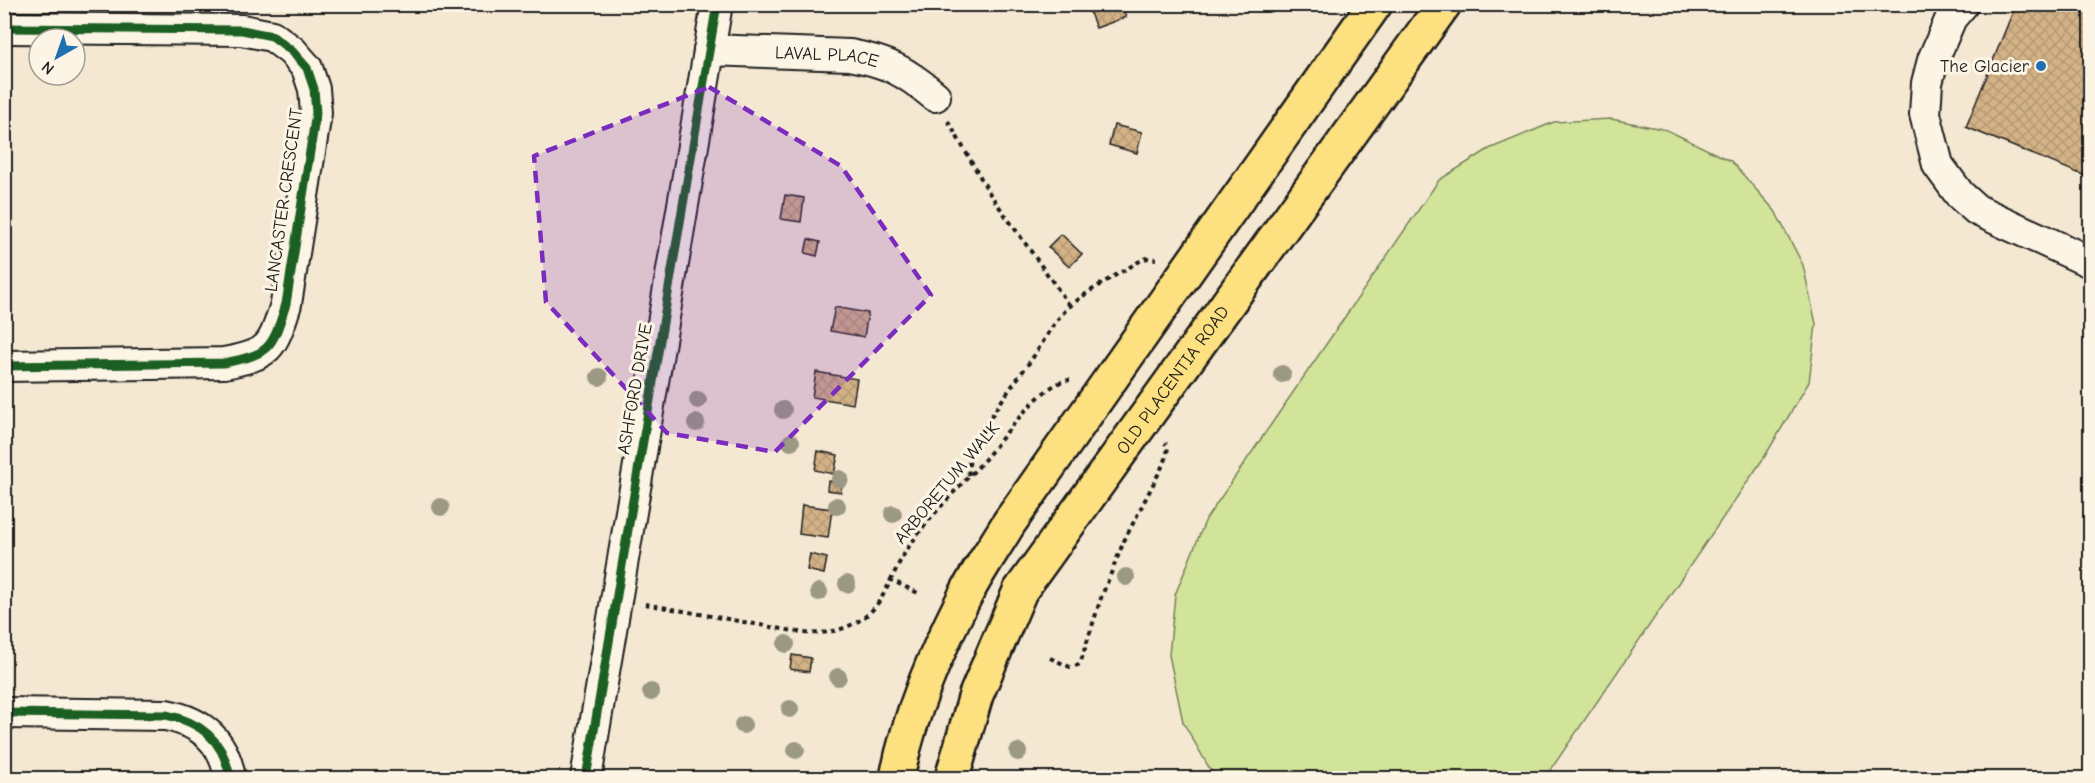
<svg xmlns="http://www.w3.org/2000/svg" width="2095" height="783" viewBox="0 0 2095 783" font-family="'Comic Neue',sans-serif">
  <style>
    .park { fill: #d1e499; stroke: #76805a; stroke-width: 1.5 }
    .building { fill: url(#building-cross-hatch); stroke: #1c1c1c; stroke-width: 1.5 }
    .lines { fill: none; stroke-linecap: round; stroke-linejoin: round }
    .minor-casing { stroke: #1c1c1c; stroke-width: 34 }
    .major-casing { stroke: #1c1c1c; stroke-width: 38 }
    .path { stroke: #1c1c1c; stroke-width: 4; stroke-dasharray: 4.5 4.5; stroke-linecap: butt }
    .minor { stroke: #fcf5e5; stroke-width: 30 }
    .major { stroke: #fde080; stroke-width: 33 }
    .cycleway-casing { stroke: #fcf5e5; stroke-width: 13 }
    .cycleway { stroke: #1b5e20; stroke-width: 9 }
    .tree { fill: #9b9983 }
    .marked { fill: #7b2cbf; fill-opacity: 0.2; stroke: #7b2cbf; stroke-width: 4.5; stroke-dasharray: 12 8; stroke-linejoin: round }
    .poi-dot { fill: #1f6fb2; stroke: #fcf5e5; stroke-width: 2 }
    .labels { text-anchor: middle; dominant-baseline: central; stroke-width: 6; stroke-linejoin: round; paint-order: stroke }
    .street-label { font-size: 18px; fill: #1c1c1c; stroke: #fcf5e5 }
    .poi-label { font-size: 18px; fill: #1c1c1c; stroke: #fcf5e5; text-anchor: end }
  </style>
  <defs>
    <pattern id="building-cross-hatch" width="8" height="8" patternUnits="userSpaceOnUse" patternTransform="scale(1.5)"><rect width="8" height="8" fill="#d3b286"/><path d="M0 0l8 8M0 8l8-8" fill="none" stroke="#b59873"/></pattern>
  </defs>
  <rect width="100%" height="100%" fill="#f4e8d2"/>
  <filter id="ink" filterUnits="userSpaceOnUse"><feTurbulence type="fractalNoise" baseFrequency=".0167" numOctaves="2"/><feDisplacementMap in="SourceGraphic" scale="12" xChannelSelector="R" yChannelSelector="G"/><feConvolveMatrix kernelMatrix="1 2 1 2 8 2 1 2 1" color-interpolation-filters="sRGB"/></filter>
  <g filter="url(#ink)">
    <path class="park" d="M1611,119L1667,130L1731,161L1775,211L1803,265L1816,324L1809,382L1765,456L1545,778H1215L1183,722L1169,655L1175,595L1206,519L1439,180L1489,149L1554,122Z"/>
    <g class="building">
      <path d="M1098,4H1121L1126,17L1096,28L1088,8Z"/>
      <path d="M2016,4H2090V178L1966,127Z"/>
      <path d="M1114,125L1142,132L1137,153L1109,145Z"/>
      <path d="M785,195L804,198L801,222L781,219Z"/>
      <path d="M1061,234L1082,254L1069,267L1048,247Z"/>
      <path d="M808,239L820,242L817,256L805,253Z"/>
      <path d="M835,307L868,313L864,337L830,331Z"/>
      <path d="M816,372L857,379L853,404L812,397Z"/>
      <path d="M818,451L838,455L834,474L815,470Z"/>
      <path d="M828,481L842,483L841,492L827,490Z"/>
      <path d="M802,505L832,509L828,538L799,534Z"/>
      <path d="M810,554L827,558L824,574L807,570Z"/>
      <path d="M792,655L811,658L809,672L790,669Z"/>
    </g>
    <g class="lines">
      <g class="minor-casing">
        <g id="minor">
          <path d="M1963,4L1951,18L1933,60L1927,83L1925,114L1938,165L1960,195L1977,210L2090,262"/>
          <path d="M4,28L242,30L272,36L292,51L307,68L314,89L316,113L286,304C272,348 271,354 224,363L4,366"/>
          <path id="s1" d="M709,50L850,55C888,62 905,71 935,96"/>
          <path d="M4,713L166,715C202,722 224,741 230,778"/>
          <path d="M586,778L717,4"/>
        </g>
      </g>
      <g class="major-casing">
        <g id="major">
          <path d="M897,778C909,715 935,655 964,598C977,572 994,548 1009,523L1375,4"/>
          <path id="s2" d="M952,778L976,695L1020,591L1444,4"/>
        </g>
      </g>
      <g class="path">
        <path d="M948,121L990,194L1070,306"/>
        <path d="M969,475C963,447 1015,383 1031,360C1044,342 1053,322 1069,307C1090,289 1115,276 1138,262L1147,258L1156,259"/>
        <path d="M889,579L918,593"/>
        <path d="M645,604L804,633C826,635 851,629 868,614C886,599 894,568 908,548C928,519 951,495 976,469C997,448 1040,381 1070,380"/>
        <path d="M1050,658L1070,667L1078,665L1081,661L1101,598L1124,541L1166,459L1168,447L1165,443"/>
      </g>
      <use href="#minor" class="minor"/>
      <use href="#major" class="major"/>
      <g class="cycleway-casing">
        <g id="cycleway">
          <path d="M4,28L242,30L272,36L292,51L307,68L314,89L316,113L286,304C272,348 271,354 224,363L4,366"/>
          <path d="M4,713L166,715C202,722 224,741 230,778"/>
          <path d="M586,778L717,4"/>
        </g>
      </g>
      <use href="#cycleway" class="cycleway"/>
    </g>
    <g class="tree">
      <circle cx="1282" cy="374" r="9"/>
      <circle cx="599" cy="377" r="9"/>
      <circle cx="698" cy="400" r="9"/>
      <circle cx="783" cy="410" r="9"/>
      <circle cx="696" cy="423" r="9"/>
      <circle cx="791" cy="442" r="9"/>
      <circle cx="840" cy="479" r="9"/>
      <circle cx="837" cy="506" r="9"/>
      <circle cx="441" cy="507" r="9"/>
      <circle cx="893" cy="514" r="9"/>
      <circle cx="1126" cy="577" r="9"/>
      <circle cx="847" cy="584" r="9"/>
      <circle cx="819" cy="592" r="9"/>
      <circle cx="786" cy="644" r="9"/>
      <circle cx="838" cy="677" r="9"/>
      <circle cx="651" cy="692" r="9"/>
      <circle cx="790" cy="709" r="9"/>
      <circle cx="743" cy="725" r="9"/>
      <circle cx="796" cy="750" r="9"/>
      <circle cx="1018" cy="752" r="9"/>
    </g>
  </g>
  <path class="marked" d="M709,87L841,166L931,295L775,452L667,433L546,302L534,156Z"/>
  <circle class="poi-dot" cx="2041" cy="66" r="6"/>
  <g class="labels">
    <g class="street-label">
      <text stroke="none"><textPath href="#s1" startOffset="118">LAVAL PLACE</textPath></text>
      <text transform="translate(284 200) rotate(-82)">LANCASTER CRESCENT</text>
      <text stroke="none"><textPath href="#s2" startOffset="460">OLD PLACENTIA ROAD</textPath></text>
      <text transform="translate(635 389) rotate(-80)">ASHFORD DRIVE</text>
      <text transform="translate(947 483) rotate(-50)">ARBORETUM WALK</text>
    </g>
    <g class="poi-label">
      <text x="2029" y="66">The Glacier</text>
    </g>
  </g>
  <rect width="2095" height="783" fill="none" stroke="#fcf5e5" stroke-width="24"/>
  <rect x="12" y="12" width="2071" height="759" fill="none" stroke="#1c1c1c" stroke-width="2" filter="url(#ink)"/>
  <g transform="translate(57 57) rotate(220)"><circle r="28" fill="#fcf5e5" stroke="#a29e95" stroke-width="1.5"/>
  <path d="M0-4.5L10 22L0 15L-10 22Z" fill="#1f6fb2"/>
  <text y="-9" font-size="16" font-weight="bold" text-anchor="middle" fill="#1c1c1c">N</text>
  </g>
</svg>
